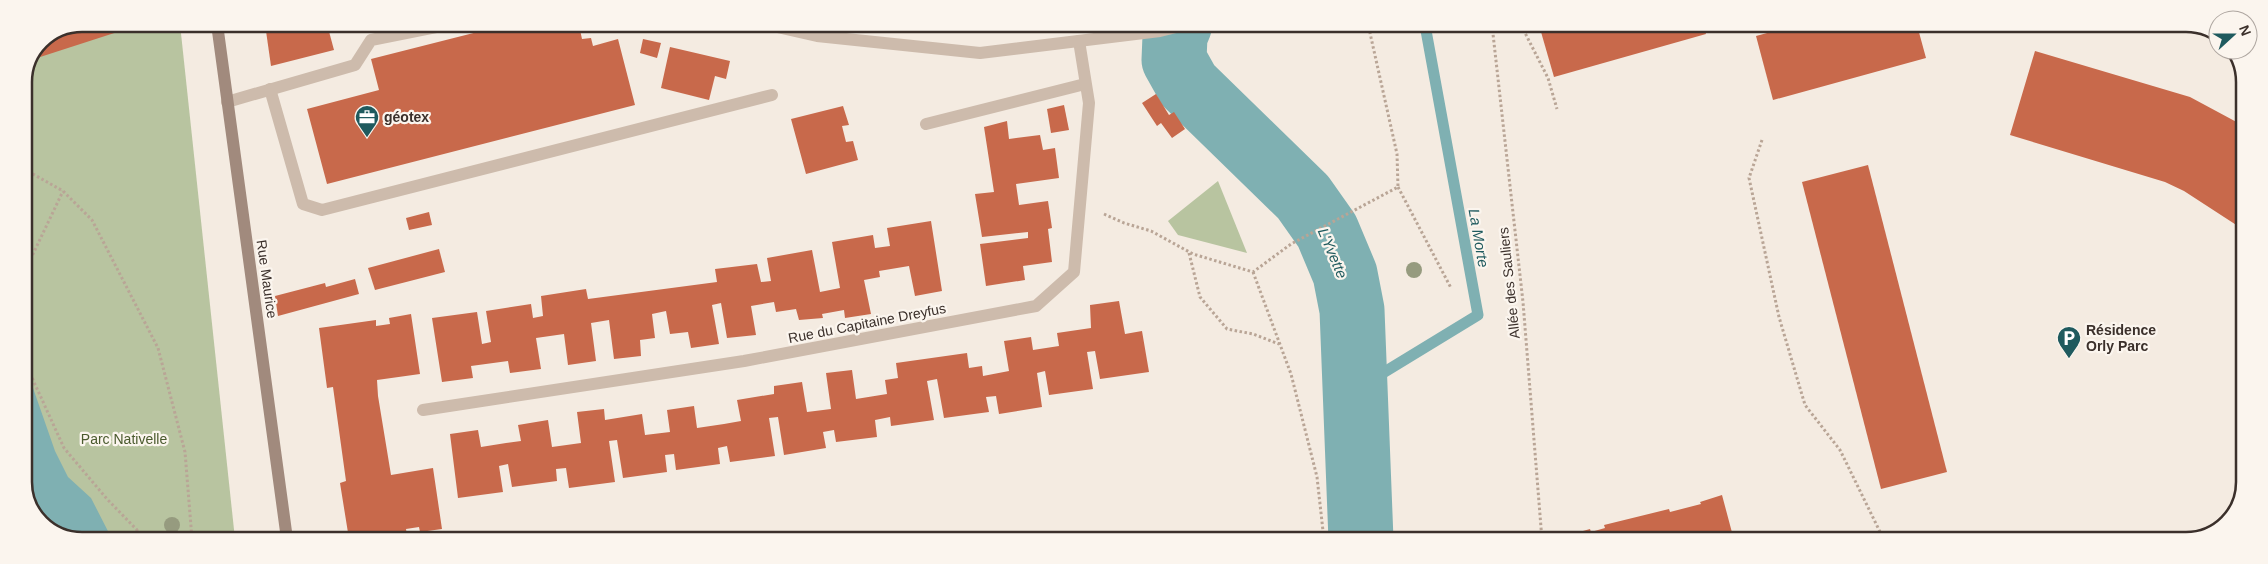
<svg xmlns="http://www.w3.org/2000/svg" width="2268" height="564" viewBox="0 0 2268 564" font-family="Helvetica,sans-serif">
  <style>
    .green { fill: #b8c4a0 }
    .water { fill: #7fb0b2 }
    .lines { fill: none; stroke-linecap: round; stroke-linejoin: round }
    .stream { stroke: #7fb0b2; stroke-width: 11 }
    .river { stroke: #7fb0b2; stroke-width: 65 }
    .building { fill: #c8694b }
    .path { stroke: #b9a596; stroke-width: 3; stroke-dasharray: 2.5 2.5; stroke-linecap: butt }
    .service { stroke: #cdbbac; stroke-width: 12 }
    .minor { stroke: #cdbbac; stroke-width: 12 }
    .tertiary { stroke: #cdbbac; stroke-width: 12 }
    .secondary { stroke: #a18a7d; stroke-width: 12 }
    .tree { fill: #969b7f }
    .labels { text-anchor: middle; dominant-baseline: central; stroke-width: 4.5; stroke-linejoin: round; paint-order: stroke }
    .poi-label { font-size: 14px; font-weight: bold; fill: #3b302b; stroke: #fbf5ee; text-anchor: start }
    .street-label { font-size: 14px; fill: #3b302b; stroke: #fbf5ee }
    .park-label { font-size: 14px; fill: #4a5a2e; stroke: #fbf5ee }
    .water-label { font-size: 15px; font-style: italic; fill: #1f5a5e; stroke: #fbf5ee }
    .rim { fill: none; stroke: #3b302b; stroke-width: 2.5 }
  </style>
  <rect width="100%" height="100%" fill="#f4ebe1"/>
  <g class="green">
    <path d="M82,24H180L235,539H71L38,520L24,489V82L41,41Z"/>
    <path d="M1218,181L1247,253L1178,235L1168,221Z"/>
  </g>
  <path class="water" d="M24,384L33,388L55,451L68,477L91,498L112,539H71L38,520L24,489Z"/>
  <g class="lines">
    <path class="stream" d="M1355,390L1478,315L1425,25"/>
    <path class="river" d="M1180,24L1175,36L1174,60L1188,85L1303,197L1327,231L1345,274L1352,310L1361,540"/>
  </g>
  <g class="building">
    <path d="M82,24H135L136,26L37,58L36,53L41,41Z"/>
    <path d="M265,24H327L334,50L271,66Z"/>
    <path d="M509,24H558L560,30L579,25L582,39L591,38L593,46L618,39L635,105L327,184L307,109L379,90L371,59Z"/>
    <path d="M1539,25H1703L1706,34L1554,77Z"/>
    <path d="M1796,25H1917L1926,58L1773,100L1756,36Z"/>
    <path d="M643,39L661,43L657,58L640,53Z"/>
    <path d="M670,47L730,61L726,79L715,76L709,100L661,88Z"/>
    <path d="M2035,51L2190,97L2244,126V230L2184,191L2165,182L2010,135Z"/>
    <path d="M1156,94L1169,115L1174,112L1185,129L1172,138L1161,123L1157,126L1142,103Z"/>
    <path d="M1064,105L1069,130L1051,133L1047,109Z"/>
    <path d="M843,106L849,125L842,126L846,142L853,141L858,160L806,174L791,119Z"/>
    <path d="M1007,121L1009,139L1040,135L1043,150L1055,148L1059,178L1016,184L1019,205L1048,201L1052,228L1048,229L1052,262L1023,266L1025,280L986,286L980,244L1028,238V232L982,237L975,194L994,192L984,127Z"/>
    <path d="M1868,165L1947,472L1881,489L1802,182Z"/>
    <path d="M429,212L432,225L409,230L406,218Z"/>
    <path d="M931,221L942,291L915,296L909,266L879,271L880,277L864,280L871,314L845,318L844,310L822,314L823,318L799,320L796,309L776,312L774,302L751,306L756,335L727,338L721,303L712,305L719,344L691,348L688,332L670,334L666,311L652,314L655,338L640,340L641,356L614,359L609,320L591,323L596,361L568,365L564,334L536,338L541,369L510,373L508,361L471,366L473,378L442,382L432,318L477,312L482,344L491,342L486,311L531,304L533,318L543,316L541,296L586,289L588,299L717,282L715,269L757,264L761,282L771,281L767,258L812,250L820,292L840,288L832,242L873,235L875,248L890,246L887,228Z"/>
    <path d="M439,249L445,272L375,290L368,268Z"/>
    <path d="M355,279L359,294L278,316L275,296L325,283L326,287Z"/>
    <path d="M1119,301L1125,334L1142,331L1149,372L1100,379L1095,351L1087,352L1093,389L1049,395L1045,371L1037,373L1042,407L999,414L996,396L986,397L989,412L944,418L937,379L927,381L934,420L891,426L890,417L875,420L877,437L836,442L834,430L823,432L826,448L784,455L778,417L769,418L775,456L730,462L727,446L718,448L720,464L676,470L674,454L665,455L667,472L623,478L617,440L609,441L615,482L569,488L566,468L556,469L557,481L512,487L508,464L499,466L503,492L458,498L450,434L478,430L481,447L506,443L521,441L518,425L548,420L552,447L581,443L577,412L604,409L605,420L642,414L645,435L670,432L667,410L694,406L697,428L724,424L741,421L737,400L774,394V386L802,382L807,412L831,409L826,373L852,370L856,399L887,394L885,380L898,378L896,363L967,353L969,368L982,366L983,376L1009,371L1004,341L1031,337L1033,350L1059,346L1057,333L1091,328L1090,305Z"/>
    <path d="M411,314L420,374L377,380L378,396L391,475L433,468L442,529L420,532L419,527L406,529L407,535L372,539H349L340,483L346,481L333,387L327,388L319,328L376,320V326L390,324L389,318Z"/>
    <path d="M1722,495L1734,540H1558V538L1590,529L1591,532L1605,528L1604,525L1669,509L1670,512L1701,504L1700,502Z"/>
    <path d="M1272,532L1273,540H1202V538Z"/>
  </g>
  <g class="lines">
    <g class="path">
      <path d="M1492,25L1523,302L1542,540"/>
      <path d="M1521,25L1548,78L1557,109"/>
      <path d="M1762,140L1749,178L1779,317L1805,405L1840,450L1884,540"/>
      <path d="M24,169L63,191L92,220L158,348L185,452L192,539"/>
      <path d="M1398,187L1451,288"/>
      <path d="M1104,214L1124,223L1151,231L1193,254L1253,272L1291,244L1398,187L1397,154L1368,24"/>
      <path d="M1189,253L1200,297L1227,329L1253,334L1279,344"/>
      <path d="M1253,272L1291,374L1317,477L1324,540"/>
      <path d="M24,273L63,191"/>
      <path d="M24,360L64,448L107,499L137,530L139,539"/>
    </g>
    <g class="service">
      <path d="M270,89L303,204L322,210L772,95"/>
      <path d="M227,102L355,65L371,40L451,24"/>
      <path d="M926,124L1085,84"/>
    </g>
    <g class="minor">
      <path d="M2196,25L2203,28"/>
      <path d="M423,410L744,361L1036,306L1074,272L1089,103L1079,41"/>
    </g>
    <path class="tertiary" d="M764,24L817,36L980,53L1160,31L1188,24"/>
    <path class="secondary" d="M217,24L287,539"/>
  </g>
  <g class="tree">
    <circle cx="1414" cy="270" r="8"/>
    <circle cx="172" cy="525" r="8"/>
  </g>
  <defs>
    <g id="office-pin" transform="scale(1.25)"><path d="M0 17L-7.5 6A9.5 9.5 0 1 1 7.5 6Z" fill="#1f5a5e" stroke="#fbf5ee"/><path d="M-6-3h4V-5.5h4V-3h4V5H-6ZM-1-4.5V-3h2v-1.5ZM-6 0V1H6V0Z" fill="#fff"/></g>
    <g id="parking-pin" transform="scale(1.25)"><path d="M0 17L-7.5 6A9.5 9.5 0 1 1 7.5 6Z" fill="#1f5a5e" stroke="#fbf5ee"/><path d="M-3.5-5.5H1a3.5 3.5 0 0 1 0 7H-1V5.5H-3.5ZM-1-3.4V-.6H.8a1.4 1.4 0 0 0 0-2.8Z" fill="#fff"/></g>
  </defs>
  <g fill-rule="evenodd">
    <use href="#office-pin" x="367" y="117"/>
    <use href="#parking-pin" x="2069" y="338"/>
  </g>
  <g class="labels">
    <g class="poi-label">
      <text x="384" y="117">géotex</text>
      <text x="2086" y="330">Résidence<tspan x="2086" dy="16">Orly Parc</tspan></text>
    </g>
    <g class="street-label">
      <text transform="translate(267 279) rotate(82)">Rue Maurice</text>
      <text transform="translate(1509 283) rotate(-96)">Allée des Sauliers</text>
      <text transform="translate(867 323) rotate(-11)">Rue du Capitaine Dreyfus</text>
    </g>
    <g class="park-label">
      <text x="124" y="439">Parc Nativelle</text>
    </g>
    <g class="water-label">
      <text transform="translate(1479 238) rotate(80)">La Morte</text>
      <text transform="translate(1333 253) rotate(67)">L'Yvette</text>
    </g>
  </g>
  <path d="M0 0H2268V564H0ZM82 32H2186A50 50 0 0 1 2236 82V482A50 50 0 0 1 2186 532H82A50 50 0 0 1 32 482V82A50 50 0 0 1 82 32Z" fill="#fbf5ee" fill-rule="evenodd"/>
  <path class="rim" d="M82 32H2186A50 50 0 0 1 2236 82V482A50 50 0 0 1 2186 532H82A50 50 0 0 1 32 482V82A50 50 0 0 1 82 32Z"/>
  <g transform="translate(2233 35) rotate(69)"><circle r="24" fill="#fbf5ee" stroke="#aea6a0"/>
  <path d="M0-4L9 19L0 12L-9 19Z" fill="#1f5a5e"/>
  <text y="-8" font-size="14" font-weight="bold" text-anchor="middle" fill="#3b302b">N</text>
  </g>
</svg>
